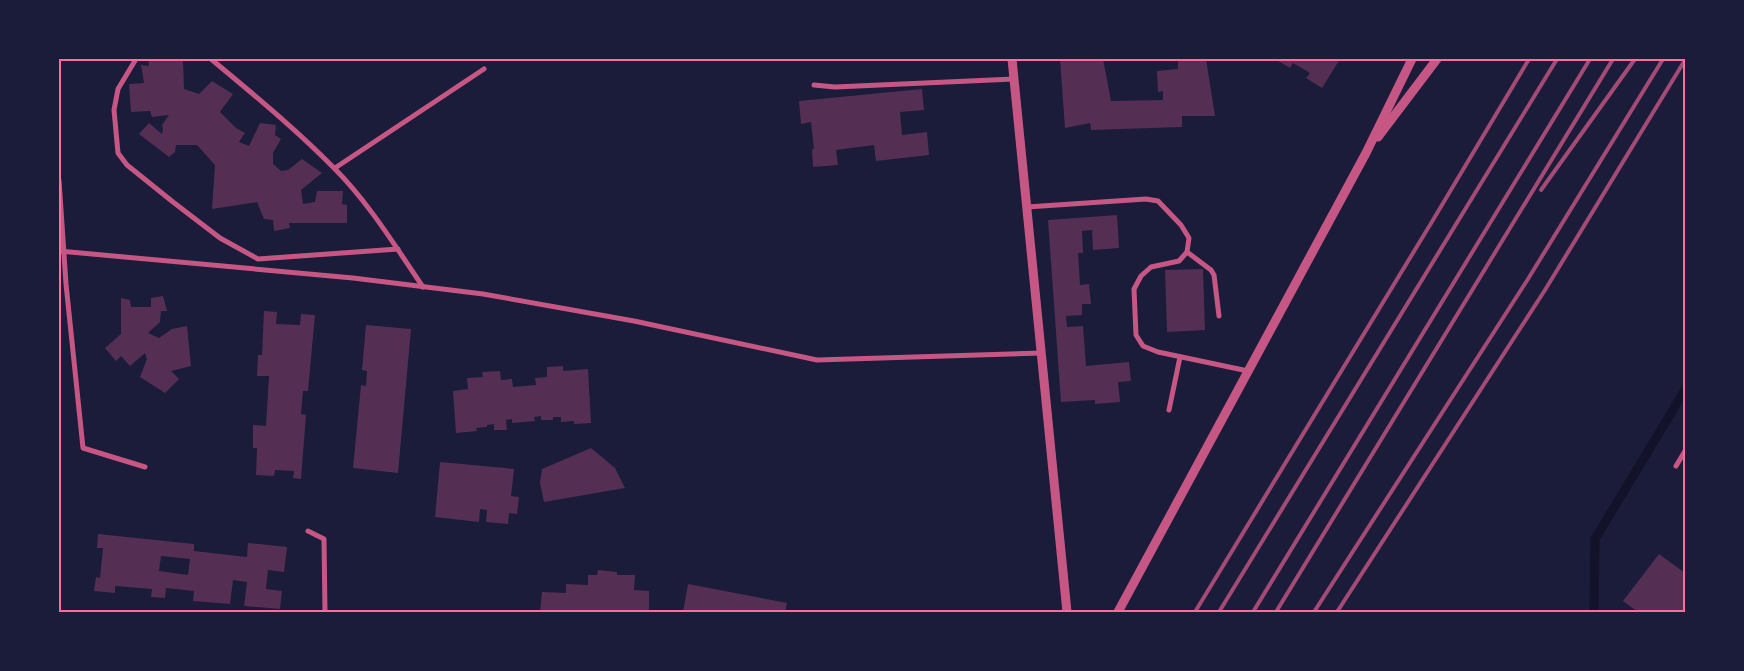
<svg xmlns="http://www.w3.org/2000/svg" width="1744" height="671" viewBox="0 0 1744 671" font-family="Poppins,sans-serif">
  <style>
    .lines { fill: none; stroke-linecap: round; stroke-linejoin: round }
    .stream { stroke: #12122b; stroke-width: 9 }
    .building { fill: #542f53; fill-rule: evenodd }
    .minor { stroke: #c65784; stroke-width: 5 }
    .tertiary { stroke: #c65784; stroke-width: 9 }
    .rail { stroke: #a44b75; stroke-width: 4 }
    .neatline { fill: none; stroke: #ff6b9d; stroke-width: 2 }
  </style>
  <rect width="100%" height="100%" fill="#1b1b3a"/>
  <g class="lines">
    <path class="stream" d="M1594,612L1595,539L1685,390"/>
  </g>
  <g class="building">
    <path d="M148,59H183L184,89L199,94L212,81L233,94L220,112L236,128L245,133L239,142L249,146L260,123L276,125L275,135L281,139L273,153V164L281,171L288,170L302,159L322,173L301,190L303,204L315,202L317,191H343L342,204L347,205V223H289L290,228L274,231L273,220L264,219L257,202L212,209L215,165L197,145H176L175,152L169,157L139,134L149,123L162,134L163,129L162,125L169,115L152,117L150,111L131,112L129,84L144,83L141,65L149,66Z"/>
    <path d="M1060,59H1103L1111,101L1163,100V91L1158,92L1157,71L1178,69V59H1206L1215,116H1182V127L1091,130L1090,123L1065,128Z"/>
    <path d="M1275,59H1340L1322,88L1306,78L1310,73L1293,63L1290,68Z"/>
    <path d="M922,89L924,110L900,112L902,135L927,132L929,155L876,161L874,145L836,150L838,165L813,167L812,149H814L811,122L801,124L799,101Z"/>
    <path d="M1117,215L1119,248L1093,250L1092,230L1082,231L1083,253H1078L1080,285L1089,284L1091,304H1082V315L1066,316L1067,327L1083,326L1086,366L1129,362L1131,381L1118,382L1120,402L1095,404V400L1061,402L1048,220Z"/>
    <path d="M1203,269L1205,330L1167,332L1165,270Z"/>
    <path d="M163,296L167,311H161L160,322L148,333L159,338L172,329L187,326L191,366L171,371L179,379L165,393L140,377L147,359L145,353L130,366L121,356L116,361L105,348L121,334V298L130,300L131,307H151V298Z"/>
    <path d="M264,311L277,312L276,324L300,325L301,314L315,315L308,391H303L301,414L306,415L301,479L293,478L294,471L275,470L274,476L256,475L257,448H253V425L266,426L269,376H257L258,355H262Z"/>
    <path d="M366,325L411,329L398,473L353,468L361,385L366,386L367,371L362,370Z"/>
    <path d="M563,366V371L588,369L591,423L574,424V421L561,422V417H553V420H541V416L534,417L535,421L512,423V419L506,420L507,430H494V424L487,425V427L476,428L477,431L456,433L453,391L468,389L467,378L483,377L482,372L500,371L501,380L512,379L513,387L536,385L535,378L547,377V367Z"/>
    <path d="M591,448L615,468L625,488L544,502L540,483L542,469Z"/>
    <path d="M440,462L514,469L511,496L519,497L517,514L509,513L508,524L486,522L487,510L480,509L479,522L435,517Z"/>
    <path d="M98,534L194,544V551L247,557L248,543L287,547L284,572L268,570L266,589L282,591L280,609L244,606L247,582L233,580L230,604L193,601L194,591L166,588L165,598L151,597L152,589L115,586V593L94,591L96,577L100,578L103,548H97ZM161,556L190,559L188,575L159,571Z"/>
    <path d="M1659,554L1685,573V612H1638L1623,601Z"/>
    <path d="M598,570L617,572V575H635L634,590L649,591V612H540L542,592L566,593V584L588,585V575H597Z"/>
    <path d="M688,584L787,603L785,612H683Z"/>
  </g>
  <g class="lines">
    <g class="minor">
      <path d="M136,59L118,89L114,110L118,153L127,165L173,202L220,238L258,259L398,249"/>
      <path d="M211,59C253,94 296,129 334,168C369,203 395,246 423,287"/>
      <path d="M814,85L835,87L1014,79"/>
      <path d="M335,168L484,69"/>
      <path d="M59,180L66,284L83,448L145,467"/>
      <path d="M1027,207L1146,199L1158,201L1181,225L1189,238L1187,252L1179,261L1151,267L1141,276L1134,289L1136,335L1143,346L1158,352L1248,371"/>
      <path d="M59,251L353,278L483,294L634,321L817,360L1042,353"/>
      <path d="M1187,252L1211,270L1214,275L1219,316"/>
      <path d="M1169,410L1180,357"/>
      <path d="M1676,466L1685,451"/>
      <path d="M308,531L324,539L325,612"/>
    </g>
    <g class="tertiary">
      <path d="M1012,59L1067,612"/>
      <path d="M1378,137L1437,59"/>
      <path d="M1118,612L1366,153L1412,59"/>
    </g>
    <g class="rail">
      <path d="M1541,190L1635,59"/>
      <path d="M1195,612L1433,220L1529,59"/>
      <path d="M1219,612L1557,59"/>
      <path d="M1253,612L1590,59"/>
      <path d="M1276,612L1613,59"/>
      <path d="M1314,612L1528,279L1663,59"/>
      <path d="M1337,612L1545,290L1685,60"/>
    </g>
  </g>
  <rect width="1744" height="671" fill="none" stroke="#1b1b3a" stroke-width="120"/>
  <rect x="60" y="60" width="1624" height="551" class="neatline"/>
</svg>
